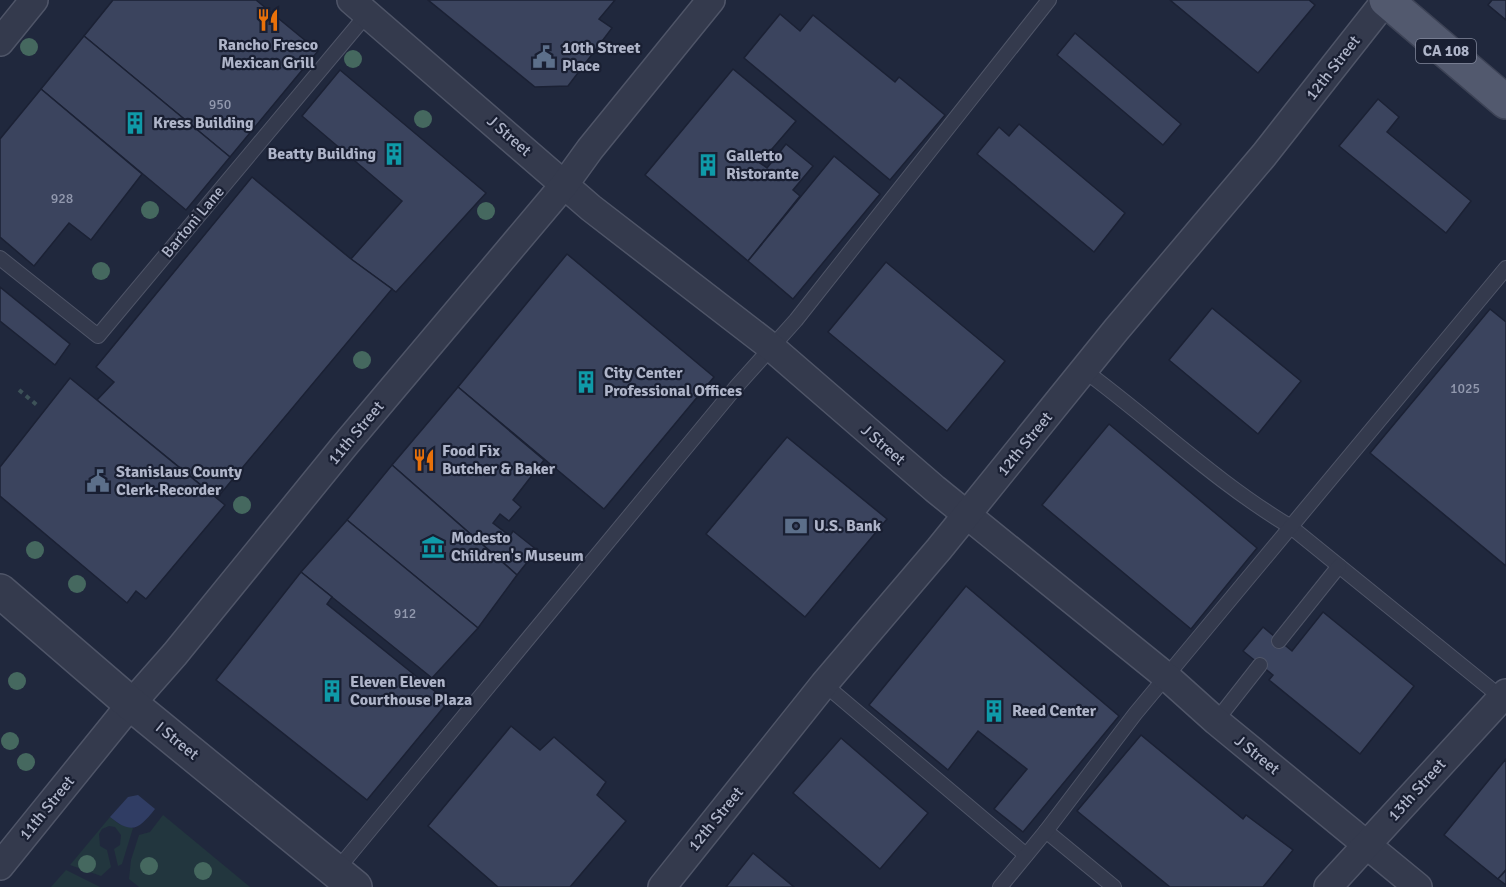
<svg xmlns="http://www.w3.org/2000/svg" width="1506" height="887" viewBox="0 0 1506 887" font-family="Signika,sans-serif">
  <style>
    .green { fill: #22363e }
    .water { fill: #303d64 }
    .building { fill: #3b445e; stroke: #1b2134; stroke-width: 1.5 }
    .lines { fill: none; stroke-linecap: round; stroke-linejoin: round }
    .service-casing { stroke: #4f5568; stroke-width: 16 }
    .minor-casing { stroke: #4f5568; stroke-width: 30 }
    .tertiary-casing { stroke: #4f5568; stroke-width: 36 }
    .primary-casing { stroke: #3d4356; stroke-width: 36 }
    .path { stroke: #3d5258; stroke-width: 4; stroke-dasharray: 4.5 4.5; stroke-linecap: butt }
    .service { stroke: #343a4d; stroke-width: 14 }
    .minor { stroke: #343a4d; stroke-width: 27 }
    .tertiary { stroke: #343a4d; stroke-width: 33 }
    .primary { stroke: #52596e; stroke-width: 33 }
    .tree { fill: #45685f }
    .labels { text-anchor: middle; dominant-baseline: central; stroke-width: 4.5; stroke-linejoin: round; paint-order: stroke }
    .number-label { font-size: 14px; fill: #9299ae }
    .shield { fill: #191f32; stroke: #82889c; stroke-width: 1.5 }
    .shield-label { font-size: 15px; font-weight: bold; fill: #afb5c9 }
    .poi-label { font-size: 16px; font-weight: bold; fill: #afb5c9; stroke: #191f32; text-anchor: start }
    .street-label { font-size: 16px; fill: #afb5c9; stroke: #191f32 }
  </style>
  <rect width="100%" height="100%" fill="#20283d"/>
  <g class="green">
    <path d="M163,815L250,887H139L129,879L131,860L139,835L150,832Z"/>
    <path d="M110,817L119,824L133,828L122,864L118,866L114,849L120,845L121,835L115,827L109,826L102,829L99,834L100,846L107,850L111,867L101,876L70,865Z"/>
    <path d="M66,870L100,887H51Z"/>
  </g>
  <path class="water" d="M138,795L155,809C139,829 132,835 110,817L128,797Z"/>
  <g class="building">
    <path d="M113,0H256L318,51L230,157L84,36Z"/>
    <path d="M428,0H615L599,19L612,28L568,86L535,87Z"/>
    <path d="M1170,0H1309L1315,5L1258,73Z"/>
    <path d="M1492,0H1506V20L1488,5Z"/>
    <path d="M780,14L800,31L813,15L895,82L899,77L945,115L890,180L744,58Z"/>
    <path d="M1075,33L1181,124L1163,145L1057,55Z"/>
    <path d="M84,36L230,157L186,210L41,89Z"/>
    <path d="M733,69L796,121L760,163L767,168L786,144L813,166L793,190L800,196L748,261L645,175Z"/>
    <path d="M340,70L486,193L396,292L351,259L402,201L302,116Z"/>
    <path d="M41,89L142,174L91,240L69,223L34,266L0,237V139Z"/>
    <path d="M1378,99L1399,117L1387,132L1471,201L1446,233L1339,146Z"/>
    <path d="M1019,124L1125,213L1094,252L977,154L999,127L1009,136Z"/>
    <path d="M834,156L880,194L793,299L748,261Z"/>
    <path d="M252,177L351,259L392,289L217,498L97,400L114,382L96,367Z"/>
    <path d="M567,254L714,377L604,509L458,387Z"/>
    <path d="M886,262L1005,361L947,431L828,332Z"/>
    <path d="M0,287L70,344L55,365L0,321Z"/>
    <path d="M1212,308L1301,381L1258,434L1169,360Z"/>
    <path d="M1490,309L1506,322V566L1370,453Z"/>
    <path d="M70,378L225,505L146,599L136,591L127,603L0,496V467Z"/>
    <path d="M458,387L544,460L513,500L521,507L509,521L500,514L493,523L510,536L513,531L537,550L517,575L392,465Z"/>
    <path d="M1109,424L1257,548L1191,629L1042,505Z"/>
    <path d="M787,437L887,519L805,617L706,534Z"/>
    <path d="M392,465L517,575L478,628L347,520Z"/>
    <path d="M347,520L478,628L432,678L301,572Z"/>
    <path d="M301,572L332,597L327,604L448,702L367,800L216,680Z"/>
    <path d="M966,586L1119,716L1023,832L994,809L1027,769L978,731L948,770L869,705Z"/>
    <path d="M1323,612L1414,686L1360,754L1269,680L1273,675L1243,651L1263,627L1292,651Z"/>
    <path d="M511,726L540,750L554,737L606,782L597,795L626,821L570,887H498L428,826Z"/>
    <path d="M1141,735L1243,819L1246,815L1293,850L1263,887H1170L1077,811Z"/>
    <path d="M841,738L928,813L880,869L793,793Z"/>
    <path d="M1506,759V870L1498,879L1444,835Z"/>
    <path d="M753,853L794,887H726Z"/>
    <path d="M1506,870V885L1498,879Z"/>
  </g>
  <g class="lines">
    <g class="service-casing">
      <g id="service">
        <path d="M0,258L98,336L368,13"/>
        <path d="M1085,371C1154,422 1217,483 1291,527L1502,698"/>
        <path d="M1279,641L1339,566"/>
        <path d="M824,684L1026,855"/>
        <path d="M1216,721L1260,665"/>
        <path d="M1046,831L1114,887"/>
        <path d="M336,871L736,387L796,320L1049,0"/>
        <path d="M1000,887L1046,831L1135,714L1506,268"/>
      </g>
    </g>
    <g class="minor-casing">
      <g id="minor">
        <path d="M351,0L591,208L771,347L935,489L1167,677L1216,721L1418,887"/>
        <path d="M0,42L34,0"/>
        <path d="M0,866L131,704L175,654L345,445L564,185L590,149L711,0"/>
        <path d="M662,887L824,684L939,549L1116,330L1264,155L1386,0"/>
        <path d="M1328,887L1506,693"/>
      </g>
    </g>
    <g class="tertiary-casing">
      <path id="tertiary" d="M0,591L131,704L355,887"/>
    </g>
    <g class="primary-casing">
      <path id="primary" d="M1386,0L1506,102"/>
    </g>
    <path class="path" d="M19,390L38,406"/>
    <use href="#service" class="service"/>
    <use href="#minor" class="minor"/>
    <use href="#tertiary" class="tertiary"/>
    <use href="#primary" class="primary"/>
  </g>
  <g class="tree">
    <circle cx="29" cy="47" r="9"/>
    <circle cx="353" cy="59" r="9"/>
    <circle cx="423" cy="119" r="9"/>
    <circle cx="150" cy="210" r="9"/>
    <circle cx="486" cy="211" r="9"/>
    <circle cx="101" cy="271" r="9"/>
    <circle cx="362" cy="360" r="9"/>
    <circle cx="242" cy="505" r="9"/>
    <circle cx="35" cy="550" r="9"/>
    <circle cx="77" cy="584" r="9"/>
    <circle cx="17" cy="681" r="9"/>
    <circle cx="10" cy="741" r="9"/>
    <circle cx="26" cy="762" r="9"/>
    <circle cx="87" cy="864" r="9"/>
    <circle cx="149" cy="866" r="9"/>
    <circle cx="203" cy="871" r="9"/>
  </g>
  <defs>
    <g id="restaurant-bare" transform="scale(1.8)"><path d="M-5-6h1v4h1v-4h1v4h1v-4h1v5L-1.5 .5V6h-2V.5L-5-1ZM5-6V6H3V1.5H1.5Q1.5-4 5-6Z" fill="#e8710a" stroke="#191f32" stroke-width="2.5" paint-order="stroke"/></g>
    <g id="civic-bare" transform="scale(1.8)"><path d="M-.6-6.5H3V-4.5H.6V-3L4-1V1h2V6H-6V1h2V-1L-.6-3ZM-1.2 2.5V6h2.4V2.5Z" fill="#5c6f8a" stroke="#191f32" stroke-width="2.5" paint-order="stroke"/></g>
    <g id="building-bare" transform="scale(1.8)"><path d="M-4-6H4V6H1V3H-1V6H-4ZM-2.5-4.3h1.7v1.8h-1.7ZM.8-4.3h1.7v1.8H.8ZM-2.5-1h1.7V.8h-1.7ZM.8-1h1.7V.8H.8Z" fill="#0f9aa8" stroke="#191f32" stroke-width="2.5" paint-order="stroke"/></g>
    <g id="bank-bare" transform="scale(1.8)"><path d="M-6-4H6V4H-6ZM0-2.3a2.3 2.3 0 1 0 0 4.6a2.3 2.3 0 1 0 0-4.6Z" fill="#5c6f8a" stroke="#191f32" stroke-width="2.5" paint-order="stroke"/></g>
    <g id="museum-bare" transform="scale(1.8)"><path d="M0-6L6-3V-2H-6V-3ZM-5-1h2V3h-2ZM-1-1h2V3h-2ZM3-1h2V3H3ZM-6 4H6V6H-6Z" fill="#0f9aa8" stroke="#191f32" stroke-width="2.5" paint-order="stroke"/></g>
  </defs>
  <g fill-rule="evenodd">
    <use href="#restaurant-bare" x="268" y="20"/>
    <use href="#civic-bare" x="544" y="57"/>
    <use href="#building-bare" x="135" y="123"/>
    <use href="#building-bare" x="394" y="154"/>
    <use href="#building-bare" x="708" y="165"/>
    <use href="#building-bare" x="586" y="382"/>
    <use href="#restaurant-bare" x="424" y="460"/>
    <use href="#civic-bare" x="98" y="481"/>
    <use href="#bank-bare" x="796" y="526"/>
    <use href="#museum-bare" x="433" y="547"/>
    <use href="#building-bare" x="332" y="691"/>
    <use href="#building-bare" x="994" y="711"/>
  </g>
  <g class="labels">
    <g class="number-label">
      <text x="220" y="104">950</text>
      <text x="62" y="198">928</text>
      <text x="1465" y="388">1025</text>
      <text x="405" y="613">912</text>
    </g>
    <rect class="shield" x="1416" y="39" width="60" height="24" rx="4.5"/>
    <g class="shield-label">
      <text x="1446" y="51">CA 108</text>
    </g>
    <g class="poi-label">
      <text x="268" y="45" text-anchor="middle">Rancho Fresco<tspan x="268" dy="18">Mexican Grill</tspan></text>
      <text x="562" y="48">10th Street<tspan x="562" dy="18">Place</tspan></text>
      <text x="153" y="123">Kress Building</text>
      <text x="376" y="154" text-anchor="end">Beatty Building</text>
      <text x="726" y="156">Galletto<tspan x="726" dy="18">Ristorante</tspan></text>
      <text x="604" y="373">City Center<tspan x="604" dy="18">Professional Offices</tspan></text>
      <text x="442" y="451">Food Fix<tspan x="442" dy="18">Butcher &amp; Baker</tspan></text>
      <text x="116" y="472">Stanislaus County<tspan x="116" dy="18">Clerk-Recorder</tspan></text>
      <text x="814" y="526">U.S. Bank</text>
      <text x="451" y="538">Modesto<tspan x="451" dy="18">Children's Museum</tspan></text>
      <text x="350" y="682">Eleven Eleven<tspan x="350" dy="18">Courthouse Plaza</tspan></text>
      <text x="1012" y="711">Reed Center</text>
    </g>
    <g class="street-label">
      <text transform="translate(1333 68) rotate(-52)">12th Street</text>
      <text transform="translate(509 136) rotate(41)">J Street</text>
      <text transform="translate(193 222) rotate(-50)">Bartoni Lane</text>
      <text transform="translate(356 433) rotate(-50)">11th Street</text>
      <text transform="translate(1025 444) rotate(-51)">12th Street</text>
      <text transform="translate(883 445) rotate(41)">J Street</text>
      <text transform="translate(177 741) rotate(39)">I Street</text>
      <text transform="translate(1257 755) rotate(39)">J Street</text>
      <text transform="translate(1417 790) rotate(-48)">13th Street</text>
      <text transform="translate(47 808) rotate(-51)">11th Street</text>
      <text transform="translate(716 819) rotate(-51)">12th Street</text>
    </g>
  </g>
</svg>
